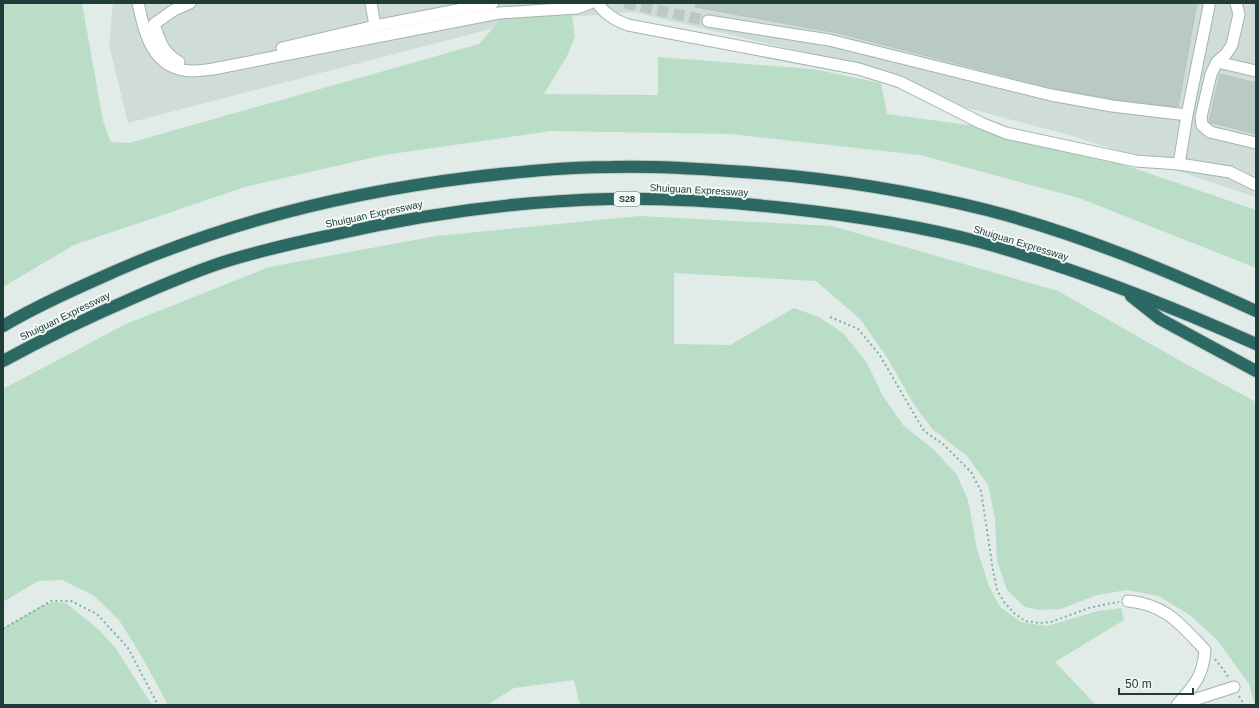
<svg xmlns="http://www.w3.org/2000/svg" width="1259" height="708" viewBox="0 0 1259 708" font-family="Arial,sans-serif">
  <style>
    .built { fill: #cfdcd7 }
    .green { fill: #b9ddc7 }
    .building { fill: #b9c9c4; stroke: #b3c5c0 }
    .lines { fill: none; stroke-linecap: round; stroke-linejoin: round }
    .minor-tunnel { stroke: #bbc9c5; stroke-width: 11; stroke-dasharray: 11 5.5; stroke-linecap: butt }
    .minor-casing { stroke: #a4b4b0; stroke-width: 13 }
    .highway-casing { stroke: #c1c8c7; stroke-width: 14 }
    .path { stroke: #81b0a6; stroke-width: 2; stroke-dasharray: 2 3; stroke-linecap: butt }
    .minor { stroke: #fff; stroke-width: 11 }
    .highway { stroke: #2c6964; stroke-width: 12 }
    .labels { text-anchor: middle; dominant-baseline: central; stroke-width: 4; stroke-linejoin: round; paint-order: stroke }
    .shield { fill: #f1f8f6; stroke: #5f7471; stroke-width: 1 }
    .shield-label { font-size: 9px; font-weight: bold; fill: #213c38 }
    .street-label { font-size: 10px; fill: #213c38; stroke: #f1f8f6 }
  </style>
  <rect width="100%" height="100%" fill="#e1ece8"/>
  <path class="built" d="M113,3H1256V197L1073,136L956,105L885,71L633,12L579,16L487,30L128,123L109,45Z"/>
  <g class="green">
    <path d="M3,3H82L103,121L111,142L129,143L479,44L502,18L571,9L575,37L566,58L544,94L658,95V57L813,69L881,83L887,114L1034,134L1256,210V268L1079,198L920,155L731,134L551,131L384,155L248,186L74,245L3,287Z"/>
    <path d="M639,216L832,226L1058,291L1184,363L1256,402V704L1254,703L1249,684L1217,640L1191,616L1159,596L1127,590L1097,595L1061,609L1039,610L1025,607L1007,590L997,561L995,519L988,485L967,456L932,429L913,403L888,359L861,320L816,281L674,273V344L730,345L794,308L819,317L843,333L867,363L883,396L903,425L934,450L957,475L968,500L977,549L989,586L1000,607L1021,622L1047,626L1098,611L1121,608L1124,620L1055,662L1096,705H582L579,702L574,680L514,688L487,705H168L142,657L119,620L93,595L62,580L38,581L3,602V389L126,324L269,267L436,236Z"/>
    <path d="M54,602L66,603L99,630L115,647L152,705H3V628L41,606Z"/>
  </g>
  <g class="building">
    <path d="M696,3H1197L1178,107L1113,99L1052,88L838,33L695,7Z"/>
    <path d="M1220,74L1256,83V134L1209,122Z"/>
  </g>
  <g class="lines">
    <path class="minor-tunnel" d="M625,3L708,21"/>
    <g class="minor-casing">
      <g id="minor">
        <path d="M138,3C145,34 152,69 191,71C198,71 205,70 213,69L499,13L577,8L590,3"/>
        <path d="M371,3L375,26"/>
        <path d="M597,3C606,15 615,20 628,25L859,69L900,82L981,123L1006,133L1136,161L1179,164L1230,172L1256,185"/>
        <path d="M1236,3L1239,14L1232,45L1226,54L1217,62L1211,74L1201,117L1202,125L1210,132L1256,143"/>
        <path d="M708,21L829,40L1051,95L1112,106L1187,115"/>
        <path d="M282,48L375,26L493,3"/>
        <path d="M179,62C162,52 160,41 154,24L174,10L190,3"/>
        <path d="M1217,62L1256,71"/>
        <path d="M1179,164L1187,115L1209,6V3"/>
        <path d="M1128,601C1167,605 1180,624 1205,650C1203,677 1194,685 1177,705"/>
        <path d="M1178,705L1234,687"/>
      </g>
    </g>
    <g class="highway-casing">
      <g id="highway">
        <path d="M1131,296L1160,319L1256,371"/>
        <path d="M3,326C37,306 73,290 109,274C125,267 141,260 157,254C259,214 366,190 474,177C519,172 565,167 611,167C650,166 689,168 729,171C815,176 902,189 987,210C1080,234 1168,271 1256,311"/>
        <path d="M3,361C45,338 89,317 133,298C165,284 197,270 230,260C264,250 298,242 332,235C423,214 517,201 610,199C671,198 733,202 793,209C856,216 919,226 980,242C1075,268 1166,304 1256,344"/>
      </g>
    </g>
    <g class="path">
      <path d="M384,3H387"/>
      <path d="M830,317L858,329L879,354L924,431L943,444L971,472L981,491L993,570L997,590L1004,602L1014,613L1025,621L1039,623L1051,622L1089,608L1107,604L1119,602"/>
      <path d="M3,629L51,601H71L97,614L128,648L158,705"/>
      <path d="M1215,659L1223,669L1229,678"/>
      <path d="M1239,696L1244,705"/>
    </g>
    <use href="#minor" class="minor"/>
    <use href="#highway" class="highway"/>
  </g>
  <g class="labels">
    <rect class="shield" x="614" y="192" width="26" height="14" rx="3"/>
    <g class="shield-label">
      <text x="627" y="199">S28</text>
    </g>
    <g class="street-label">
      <text transform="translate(699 190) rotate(3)">Shuiguan Expressway</text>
      <text transform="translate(374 214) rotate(-12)">Shuiguan Expressway</text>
      <text transform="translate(1021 243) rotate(17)">Shuiguan Expressway</text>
      <text transform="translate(65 316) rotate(-26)">Shuiguan Expressway</text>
    </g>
  </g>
  <rect width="1259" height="708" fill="none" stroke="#213c38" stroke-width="8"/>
  <path d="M1119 688v6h74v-6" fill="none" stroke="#213c38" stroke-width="2"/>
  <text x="1125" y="688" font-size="12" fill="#213c38" stroke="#f1f8f6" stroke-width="3" paint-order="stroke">50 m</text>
</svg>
